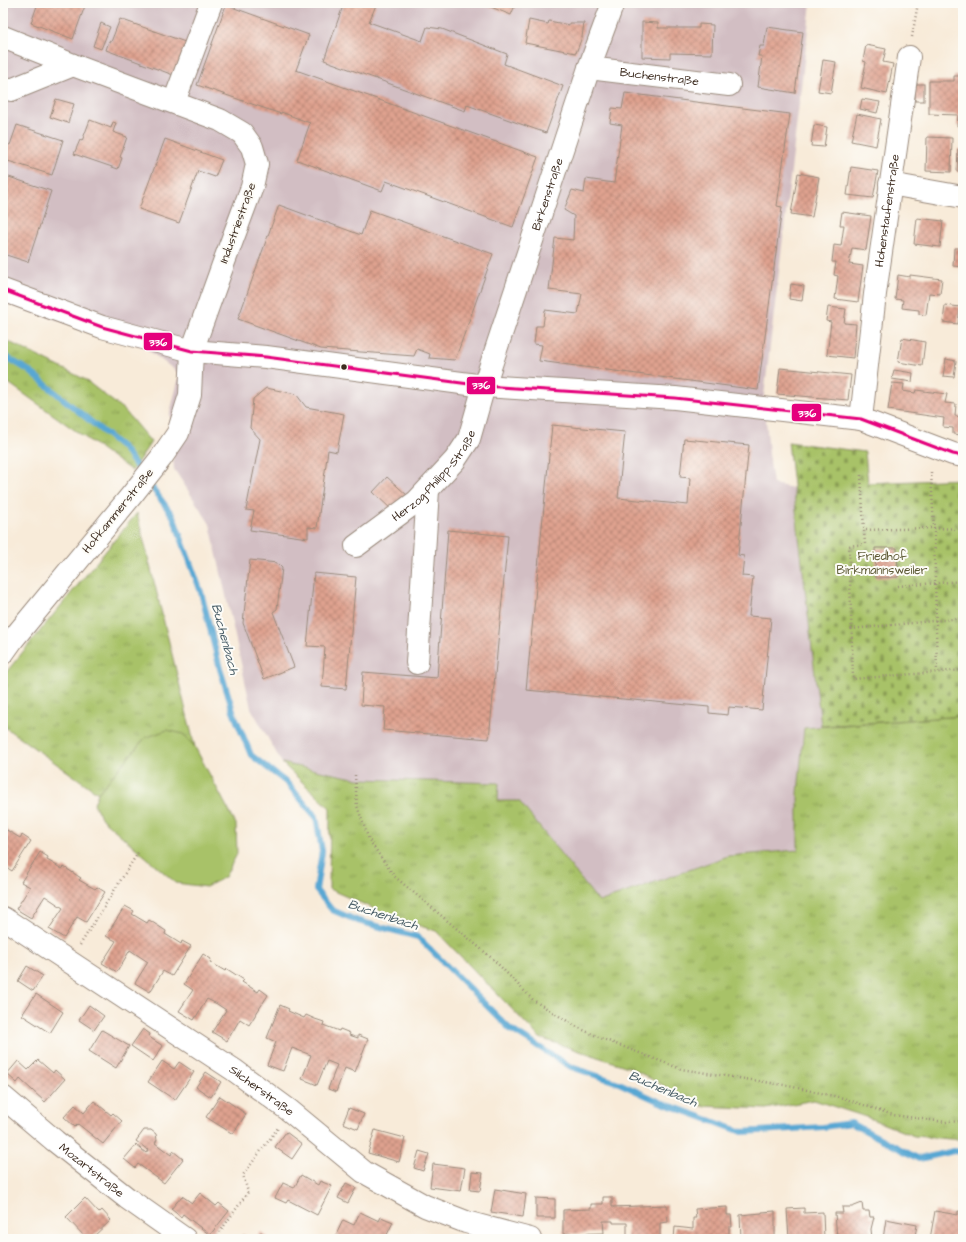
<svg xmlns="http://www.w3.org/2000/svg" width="966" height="1242" viewBox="0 0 966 1242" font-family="'Architects Daughter',sans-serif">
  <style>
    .industrial { fill: #d2bec3 }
    .grass { fill: url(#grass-tufts); stroke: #727643 }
    .cemetery { fill: url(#cemetery-stones); stroke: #727643 }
    .park { fill: #a8c268; stroke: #727643 }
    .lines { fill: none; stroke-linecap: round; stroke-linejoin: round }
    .stream { stroke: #59a7d3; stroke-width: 6 }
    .building { fill: url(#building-cross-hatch) }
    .minor-casing { stroke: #9a8a7c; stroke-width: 24 }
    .path { stroke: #9a8a7c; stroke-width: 2.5; stroke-dasharray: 1 3; stroke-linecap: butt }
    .minor { stroke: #fff; stroke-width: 22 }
    .bus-1-casing { stroke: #fdfcf7; stroke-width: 6 }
    .bus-1 { stroke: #e5007d; stroke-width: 3 }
    .bus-dot { fill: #3b2a1e; stroke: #fdfcf7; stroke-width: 1.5 }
    .labels { text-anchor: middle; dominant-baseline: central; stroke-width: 4; stroke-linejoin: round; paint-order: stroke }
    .street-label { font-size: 12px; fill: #3b2a1e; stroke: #fdfcf7 }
    .park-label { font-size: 12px; fill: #5c5834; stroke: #fdfcf7 }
    .water-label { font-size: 13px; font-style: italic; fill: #475c66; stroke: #fdfcf7 }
    .line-badge { stroke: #fdfcf7; stroke-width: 1.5 }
    .badge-label { font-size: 11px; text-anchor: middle; font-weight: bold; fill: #fff }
  </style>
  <defs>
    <pattern id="grass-tufts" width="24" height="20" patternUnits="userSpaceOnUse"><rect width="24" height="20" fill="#a8c268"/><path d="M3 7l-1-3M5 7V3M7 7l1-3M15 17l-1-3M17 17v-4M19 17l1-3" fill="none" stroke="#8a9e55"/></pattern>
    <pattern id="cemetery-stones" width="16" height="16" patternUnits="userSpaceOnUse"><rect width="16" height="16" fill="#a8c268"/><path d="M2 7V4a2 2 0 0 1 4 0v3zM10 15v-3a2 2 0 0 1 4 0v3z" fill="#8a9e55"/></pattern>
    <pattern id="building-cross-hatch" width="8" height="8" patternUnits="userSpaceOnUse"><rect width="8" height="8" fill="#dfa28f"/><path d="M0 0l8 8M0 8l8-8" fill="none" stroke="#b68474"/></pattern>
  </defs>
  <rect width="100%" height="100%" fill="#fdfcf7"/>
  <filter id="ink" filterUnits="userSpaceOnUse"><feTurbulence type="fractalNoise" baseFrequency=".025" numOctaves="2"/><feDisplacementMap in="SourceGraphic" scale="8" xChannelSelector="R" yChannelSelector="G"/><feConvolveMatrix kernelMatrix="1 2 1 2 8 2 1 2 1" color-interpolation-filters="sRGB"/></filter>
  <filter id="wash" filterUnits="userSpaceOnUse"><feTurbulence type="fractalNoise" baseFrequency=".012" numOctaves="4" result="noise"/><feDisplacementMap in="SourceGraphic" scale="16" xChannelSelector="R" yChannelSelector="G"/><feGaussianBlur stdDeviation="0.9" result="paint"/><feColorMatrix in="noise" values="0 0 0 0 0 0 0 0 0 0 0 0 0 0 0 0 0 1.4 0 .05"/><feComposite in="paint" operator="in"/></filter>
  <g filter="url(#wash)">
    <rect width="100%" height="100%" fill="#f8ebd9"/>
    <path class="industrial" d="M3,3H811L764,396L769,454L773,484L793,488L821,726L804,729L798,793V850L728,856L599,902L519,801H497L358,779L282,763L251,708L210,524L174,469L170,413L180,374L144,347L3,303Z"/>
    <g class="grass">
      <path d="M3,339L84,379L124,410L151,442L132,471L3,379Z"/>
      <path d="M137,513L195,747L183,734L145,738L98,793L3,726V676Z"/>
      <path d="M963,716V1140L914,1136L869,1118L814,1100L766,1109L701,1106L631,1068L540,1038L436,931L395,918L329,889L330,808L282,763L358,779L499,783L498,801H519L599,902L728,856L798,850V793L804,728Z"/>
    </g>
    <path class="cemetery" d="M788,442L865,452L868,483L963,479V716L821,726Z"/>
    <path class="park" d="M167,730L183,734L195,747L236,824L237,854L225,877L206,887L176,883L102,819L94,804L98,793L145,738Z"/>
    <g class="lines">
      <path class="stream" d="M3,355L28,370L123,448L173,516L201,592L220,669L234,714L251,755L287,783L316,817L322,851L316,890L332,910L358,921L418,937L510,1029L571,1067L619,1083L660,1102L742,1132L823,1127L851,1123L919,1159L954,1151L963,1152"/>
    </g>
    <g id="blocks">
      <g class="building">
        <path d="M38,3H86L73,39L31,23Z"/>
        <path d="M344,3H370L376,5L369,22L422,41L427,27L442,29L507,54L504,64L563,86L546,133L467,105L465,111L324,60Z"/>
        <path d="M481,3H516L511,15Z"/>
        <path d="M226,5L309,35L296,70L538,157L513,227L386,181L382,191L297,160L310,123L281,112V114L197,85Z"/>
        <path d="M120,19L188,43L176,76L106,50L109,41L111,42Z"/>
        <path d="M529,20L548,24L549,21L569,25V23H584L582,37L576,53L525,43Z"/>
        <path d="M642,22L658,23V28H699V24L713,25L712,54L670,53V58L642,57Z"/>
        <path d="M101,23L110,27L101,49L93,46Z"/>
        <path d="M767,27L803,32L795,93L758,87L762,56H758L760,46H764Z"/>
        <path d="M866,45L886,49L883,62L893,64L887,94L861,88L866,62L863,61Z"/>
        <path d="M823,60L836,62L831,93L818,91Z"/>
        <path d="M954,76H963V126H957L958,115L929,114V81H954Z"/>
        <rect x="915" y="84" width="9" height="17"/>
        <path d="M625,93L790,114L777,206L782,207L758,390L539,361L542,345L534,344L536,326H543L545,310L578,314L582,294L549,290L555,238L573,240L574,216L564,210L572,190L584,193L586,179L614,183L622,125L610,123L612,108L622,109Z"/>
        <path d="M56,99L74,104L68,123L50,117Z"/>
        <path d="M862,99L880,102L877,113L860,109Z"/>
        <path d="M857,114L881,119L876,146L851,141Z"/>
        <path d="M90,120L111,128L113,122L116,123L113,132L127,137L120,157L122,158L118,169L74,154L80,140L82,141Z"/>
        <path d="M17,125L63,140L52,175L5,160L3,166V143L10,145Z"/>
        <path d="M814,125L827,127L824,147L811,146Z"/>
        <path d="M927,137L952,138L951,172L926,171Z"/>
        <path d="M165,139L222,160L215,177L198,171L179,223L139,209Z"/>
        <path d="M958,149H963V172H957Z"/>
        <path d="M851,167L878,171L873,198L847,195Z"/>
        <path d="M798,173L819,177L812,217L791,214Z"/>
        <path d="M3,175L51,191L28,262L3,254Z"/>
        <path d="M279,205L361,235L370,210L493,254L455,360L429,358L430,354L417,349L414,356L321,349L238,319Z"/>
        <path d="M842,212L871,216L866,250L852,248L849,264L863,266L858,302L835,299L838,276L834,275L836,262H832L834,245L841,246L844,225H840Z"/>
        <path d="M917,218L943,221L940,247L914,244Z"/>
        <path d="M961,229H963V247H960Z"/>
        <path d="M954,248H963V267L953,266Z"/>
        <path d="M898,275L910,277V275L942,279L940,294L929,293L926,315L919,314V310L902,308L903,300L895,299Z"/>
        <path d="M791,284L804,286L802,301L789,299Z"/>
        <path d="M945,305L960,307L958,324L943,322Z"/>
        <path d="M828,307L846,309L844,323L856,324L853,358L827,355L831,322L826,321Z"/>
        <path d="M902,338L925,342L922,366L898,362Z"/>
        <path d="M946,359L956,361L954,377L943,376Z"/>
        <path d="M780,368L851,375L848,400L777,394Z"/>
        <path d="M894,370L913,373L912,382L892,379Z"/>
        <path d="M892,383L904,384L903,391L915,393L916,390L947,394L945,403L956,404L955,416L963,417L961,435L953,434V428L943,427L944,418L888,410Z"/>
        <path d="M266,388L296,394L306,407L344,414L337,452L328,450L317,528L308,527V538L250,530L254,511L246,510L260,439L250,428L253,399Z"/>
        <path d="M552,425L625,432L618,498L688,505L690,478L680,477L684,439L749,445L738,555L744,556L742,576L753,577L749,616L771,618L762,710L729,707L728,715L709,713V707L526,690Z"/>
        <path d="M387,477L408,496L393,511L373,492Z"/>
        <path d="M448,530L508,536L489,739L383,730L385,707L361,705L363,672L437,678Z"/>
        <path d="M875,548H897L898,577L876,578Z"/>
        <path d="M250,560L277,563L282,568L277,609L273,612L294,667L264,679L243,623Z"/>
        <path d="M314,573L356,577L346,689L322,687L325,647L307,646Z"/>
        <path d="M3,824L6,826L5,829L20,838L22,835L31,841L12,871L3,865Z"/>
        <path d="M40,852L48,857L47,860L54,864L62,869L64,867L81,878L79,880L95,889L97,887L105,892L86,922L77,917L64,938L49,929L63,908L45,896L31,918L16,909L30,887L21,882Z"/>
        <path d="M125,906L134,911L132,914L147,923L149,920L166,931L165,934L181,944L182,941L191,946L172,976L163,971L150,992L135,983L148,962L130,950L117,972L102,963L116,941L106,936Z"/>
        <path d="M203,954L211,959L210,962L225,971L227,969L244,980L242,982L258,992L260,989L268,995L249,1025L240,1019L227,1041L212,1032L226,1010L217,1004L207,999L194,1020L179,1011L193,990L184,984Z"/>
        <path d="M27,966L43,976L33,991L18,981Z"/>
        <path d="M36,994L63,1012L50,1033L22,1015Z"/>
        <path d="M89,1005L104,1016L94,1030L79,1020Z"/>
        <path d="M280,1005L289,1009L288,1011L304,1018L306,1015L315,1019L324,1022L323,1025L339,1031L340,1029L350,1033L349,1035L358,1038V1035L368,1039L355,1072L345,1068L336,1092L328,1089L337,1065L327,1061L317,1085L310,1082L302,1079L311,1055L292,1048L283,1071L267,1065L276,1042L267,1038Z"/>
        <path d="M143,1029L150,1034L149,1037L163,1046L153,1061L131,1046Z"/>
        <path d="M102,1030L129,1046L116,1068L89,1051Z"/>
        <path d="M38,1060L53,1073L55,1070L65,1079L45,1102L20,1079L17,1083L7,1074L18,1061L28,1070Z"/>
        <path d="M162,1061L174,1069L179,1062L194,1072L175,1100L148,1082Z"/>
        <path d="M206,1072L221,1082L211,1097L196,1087Z"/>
        <path d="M220,1096L246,1114L233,1134L206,1117Z"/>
        <path d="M94,1101L111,1115L113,1113L122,1121L103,1144L78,1124L75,1127L64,1117L75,1105L84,1113Z"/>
        <path d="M349,1108L364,1114L358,1129L343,1123Z"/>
        <path d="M144,1130H151L156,1134L157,1140L155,1143L171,1155L173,1151L183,1159L164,1183L138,1164L135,1168L124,1159L136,1145L146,1153L148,1150L136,1141Z"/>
        <path d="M375,1130L405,1138L399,1162L368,1153Z"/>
        <path d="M286,1132L302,1144L292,1159L275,1147Z"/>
        <path d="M419,1151L429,1154L423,1171L414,1168Z"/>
        <path d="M433,1164L465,1168L461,1191L430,1187Z"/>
        <path d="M472,1172L483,1173L480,1191L470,1190Z"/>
        <path d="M301,1175L318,1185L320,1181L332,1186L317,1215L288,1200L286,1203L275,1198L283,1183L294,1188Z"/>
        <path d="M346,1183L356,1188L348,1203L338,1198Z"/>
        <path d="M495,1189L526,1194L523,1217L491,1212Z"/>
        <path d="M200,1193L216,1206L219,1203L229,1211L210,1235L183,1214L181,1217L171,1209L182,1196L192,1203Z"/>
        <path d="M603,1197H612V1207L667,1205L668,1222L660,1223V1239H627V1223H613V1221H603L604,1233L563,1234V1210L591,1209V1204H603Z"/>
        <path d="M85,1198L99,1213L102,1210L111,1220L91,1239H87L66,1217Z"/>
        <path d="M536,1198L555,1199V1218H536Z"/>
        <path d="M862,1203L863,1211H869L870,1217H874L871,1229L872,1239H837L835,1213H843L842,1207H852Z"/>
        <path d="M727,1207V1215H731L732,1227H729V1239H674L675,1227L693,1229V1218H696L695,1209Z"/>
        <path d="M804,1208V1213L823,1212L824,1239H789L787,1209Z"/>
        <path d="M775,1211V1239H741L740,1215L762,1213V1212Z"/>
        <path d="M935,1211L958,1215V1211L963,1212V1239H930Z"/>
        <path d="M360,1212L379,1221L381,1217L393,1222L385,1239H354L349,1237L348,1239H344L336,1235L343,1220L354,1225Z"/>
        <path d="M886,1219L917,1225L915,1236H917V1239H883Z"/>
        <path d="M261,1232L270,1239H255Z"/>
        <path d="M243,1234L248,1239H239Z"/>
      </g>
    </g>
  </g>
  <g filter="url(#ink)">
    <use href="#blocks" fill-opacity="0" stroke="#9a8a7c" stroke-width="1"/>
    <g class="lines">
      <g class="minor-casing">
        <g id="minor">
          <path d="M3,37L73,65L220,120L242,133L252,147L257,164L252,187L224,262L192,351L190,395L178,433L161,458L131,496L13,639L3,653"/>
          <path id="s1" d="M589,68L729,85"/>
          <path d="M3,87L11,90L73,65"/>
          <path d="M174,102L211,3"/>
          <path d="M890,184L963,197"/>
          <path d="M3,290L102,327L192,351L266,357L484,386L675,398L861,419L953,454L963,456"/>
          <path id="s2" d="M861,419L875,294L909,57"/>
          <path id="s3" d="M356,546L417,501L455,460L469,439L484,386L589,68L613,3"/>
          <path d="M417,663L428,490"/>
          <path id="s4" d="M3,918L234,1070L290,1111L364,1172L425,1206L466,1222L530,1239"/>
          <path id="s5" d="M3,1097L55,1141L127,1198L185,1239"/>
        </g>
      </g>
      <g class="path">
        <path d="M912,37L918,3"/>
        <path d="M931,472L934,528L937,672"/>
        <path d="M861,475L864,530"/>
        <path d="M963,529L934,528L864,530L865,544L849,546L853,679L963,670"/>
        <path d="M898,586L963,581"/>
        <path d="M851,629L963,618"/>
        <path d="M355,775L357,806L369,840L394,876L493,959L533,1000L577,1027L603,1039L681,1069L784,1085L843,1098L893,1115L945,1122L963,1121"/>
        <path d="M80,945L139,851"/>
        <path d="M215,1239L248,1192L243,1175L278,1128"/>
      </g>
      <use href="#minor" class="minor"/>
      <g class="bus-1-casing">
        <path id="bus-1" d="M3,290L102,327L192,351L266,357L484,386L675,398L861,419L953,454L963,456"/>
      </g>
      <use href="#bus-1" class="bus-1"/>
    </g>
  </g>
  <circle class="bus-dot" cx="344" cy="367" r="3.5"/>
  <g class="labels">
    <g class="street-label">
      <text stroke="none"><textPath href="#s1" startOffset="71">Buchenstraße</textPath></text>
      <text stroke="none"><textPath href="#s3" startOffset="414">Birkenstraße</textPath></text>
      <text stroke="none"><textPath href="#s2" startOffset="210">Hohenstaufenstraße</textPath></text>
      <text transform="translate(238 223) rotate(-70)">Industriestraße</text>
      <text stroke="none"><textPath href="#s3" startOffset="106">Herzog-Philipp-Straße</textPath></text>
      <text transform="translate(118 511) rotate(-51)">Hofkammerstraße</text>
      <text stroke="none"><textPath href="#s4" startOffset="311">Silcherstraße</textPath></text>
      <text stroke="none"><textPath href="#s5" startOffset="115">Mozartstraße</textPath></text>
    </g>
    <g class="park-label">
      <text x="882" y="556">Friedhof<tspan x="882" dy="14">Birkmannsweiler</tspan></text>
    </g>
    <g class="water-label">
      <text transform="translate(225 639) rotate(75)">Buchenbach</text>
      <text transform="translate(383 915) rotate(18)">Buchenbach</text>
      <text transform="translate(663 1089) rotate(23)">Buchenbach</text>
    </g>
  </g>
  <g class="line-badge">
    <rect x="143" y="332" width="30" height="19" rx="4" fill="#e5007d"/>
    <rect x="466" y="376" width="30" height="19" rx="4" fill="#e5007d"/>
    <rect x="791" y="403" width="31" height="19" rx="4" fill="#e5007d"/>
  </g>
  <g class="badge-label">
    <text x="158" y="346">336</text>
    <text x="481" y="389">336</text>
    <text x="807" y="417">336</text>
  </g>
  <rect width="966" height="1242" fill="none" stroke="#fdfcf7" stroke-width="16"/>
</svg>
